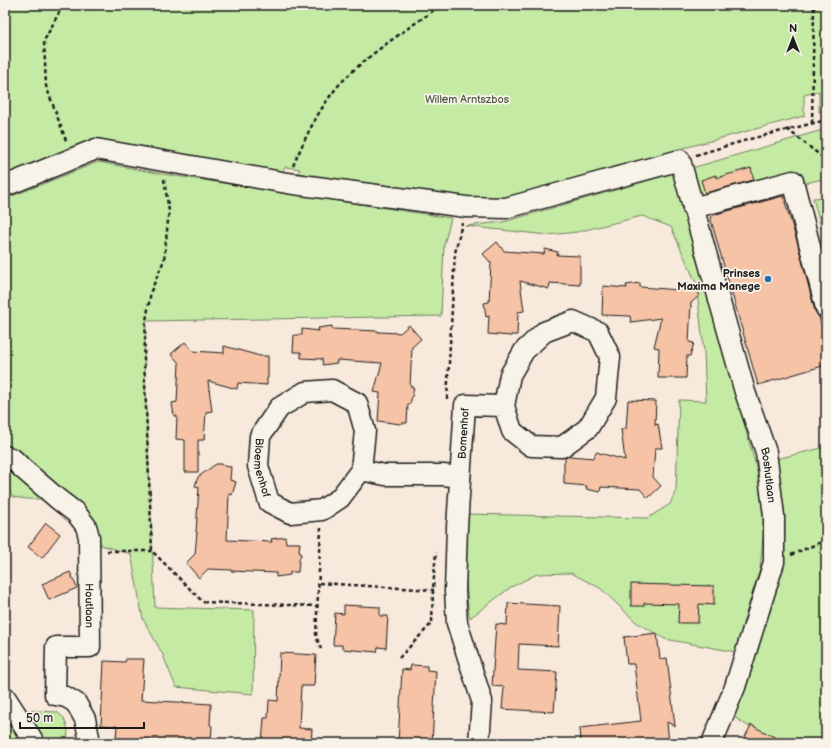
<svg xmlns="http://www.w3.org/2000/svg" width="831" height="748" viewBox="0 0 831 748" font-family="'Balsamiq Sans',sans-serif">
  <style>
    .green { fill: #c4eaa4; stroke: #708360 }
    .building { fill: #f6c3a6; stroke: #1c1c1c }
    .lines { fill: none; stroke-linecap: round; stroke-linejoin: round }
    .minor-casing { stroke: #1c1c1c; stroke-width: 23 }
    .path { stroke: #1c1c1c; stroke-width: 2.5; stroke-dasharray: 4 3; stroke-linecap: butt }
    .minor { stroke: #f7f3e8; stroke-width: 20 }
    .poi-dot { fill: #1f6fb2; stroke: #f7f3e8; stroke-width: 1.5 }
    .labels { text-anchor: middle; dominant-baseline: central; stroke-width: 3.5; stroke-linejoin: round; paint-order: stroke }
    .park-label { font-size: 11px; fill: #4e5a45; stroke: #f7f3e8 }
    .poi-label { font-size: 11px; font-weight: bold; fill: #1c1c1c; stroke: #f7f3e8; text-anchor: end }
    .street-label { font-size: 11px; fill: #1c1c1c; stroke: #f7f3e8 }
  </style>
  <rect width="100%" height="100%" fill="#f7e9db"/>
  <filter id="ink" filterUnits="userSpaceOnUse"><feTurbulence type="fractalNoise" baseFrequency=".025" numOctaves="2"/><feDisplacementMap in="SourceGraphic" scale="8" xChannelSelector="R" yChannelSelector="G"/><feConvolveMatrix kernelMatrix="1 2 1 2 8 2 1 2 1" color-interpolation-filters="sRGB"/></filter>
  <g filter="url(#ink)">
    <g class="green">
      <path d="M5,5H826V110L819,112V91L804,95V116L620,165L495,201L296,177L300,169L285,167L281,175L62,153L5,175Z"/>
      <path d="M826,129V178L703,209L692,168Z"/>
      <path d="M98,162L163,174L451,218L444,245L441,316L146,321L144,359L155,607L254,610L253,694L176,687L162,653L143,619L131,554L87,541L54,499H27L13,497L10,493L7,437H5V199Z"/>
      <path d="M675,173L763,492L764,529L760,568L745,617L736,652L665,639L636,622L600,588L571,573L537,574L511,587L470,618L468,609L464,546L466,514L648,518L670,504L676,490L679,400L706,401L704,352L696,283L671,227L642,216L577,232L547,235L465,226L503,222Z"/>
      <path d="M826,197V245L813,198Z"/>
      <path d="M826,447V743H774L734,717L752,658L762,622L772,460Z"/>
      <path d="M20,710L57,712L64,718L68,730L67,743H40Z"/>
      <path d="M5,717L21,743H5Z"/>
    </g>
    <g class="building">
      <path d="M751,168L754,180L705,193L701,180L716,175V178Z"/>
      <path d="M783,196L797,241L815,311L819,317L826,341V365L758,385L710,217L713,216V215Z"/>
      <path d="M497,242L504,251L544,254L545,249L558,252L557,255L580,256V285L550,283L549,289L520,281L524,311L518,312L517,335H511V336L488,334L489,316L486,317L484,303L489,302L491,263L483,254Z"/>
      <path d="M688,282L700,295L691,303L689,342L694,343L690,356H687L686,378H658L659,348L654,347L661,318L631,322L630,316L602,315L603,286L627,288L626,285L640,283V287L679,290Z"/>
      <path d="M409,325L421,339L412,347L410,386L414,388L410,404H408L407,423H401L400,424L378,421L380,393L374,392L382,363L337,360V363L323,365L322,359L301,358V352H293L294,335H302V329L319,331L318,328L332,326V329L378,331V332L400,333Z"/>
      <path d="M185,342L193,351L224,353V346L260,356H268V378H267V385L238,383L237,389L208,381L212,411L206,412L204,440H198V472H185V440L176,439L177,416H174L172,403L177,402L179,363L171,354Z"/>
      <path d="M628,400L656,401L655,425L658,424L662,448H655L653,477L661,486L648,498L640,489L601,487L600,492L586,489L587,486L564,484V462H565V457L569,456L594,458L596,452L625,460L621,429H626Z"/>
      <path d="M216,464H222L224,466L231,467L230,480L236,482L232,495L229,494L227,540L272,542L271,539L285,537L286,543H300L299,550L301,555L299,560L298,572H290V575L276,577V573L231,571V570L208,569L199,578L186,563L195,554L197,532H196L199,487L195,486L198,477Z"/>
      <path d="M46,523L60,534L42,558L28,547Z"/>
      <path d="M70,572L77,588L49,600L42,584Z"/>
      <path d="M631,584L714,586V605L699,604L698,623H678L679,604L644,603V606H631Z"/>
      <path d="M508,603L560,606L558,646L519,644L518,670L557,672L554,712L502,709L504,687L492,686L496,624L507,625Z"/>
      <path d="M344,605L380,607V616H388L386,648L378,647L377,652L342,649V645H333L335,613L344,614Z"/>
      <path d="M657,633L660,659L667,658L675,726L667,722L669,743H581L580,728L641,721L634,664H627L624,637Z"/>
      <path d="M280,653L316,655L314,686H301L299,728L312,729L311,743H262L264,718H268L269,700L278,701Z"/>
      <path d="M126,659H144L141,700L211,704L210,725L212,726L211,743L116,738L117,726L101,725L104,661L125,662Z"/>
      <path d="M411,665L427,666V670L436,671L432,743H398L402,669L410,670Z"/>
      <path d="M751,725L786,743H742Z"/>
    </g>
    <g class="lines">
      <g class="minor-casing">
        <g id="minor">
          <path id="s1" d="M5,186L96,149L287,183L466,207L506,208L680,160L745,392L766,452L774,516V562L735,687L712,743"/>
          <path d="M693,208L793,181L826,308"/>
          <path id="s2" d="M5,456L13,459L23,469L59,500L76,513L86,526L89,537L90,647H56L55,695L66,697L76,703L85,719L89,737V743"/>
          <path id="s3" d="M361,470L365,431L357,403L332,390L305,392L279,408L260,436L258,466L269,502L290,513L322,510L340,498L361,470L385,475H443L460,477"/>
          <path d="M5,697L32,739L33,743"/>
          <path id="s4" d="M479,743L482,701L457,623L455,591L457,527L465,405L504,406L512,431L531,446L562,447L588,428L606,398L610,357L598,332L573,321L544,332L524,351L510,375L504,406"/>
        </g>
      </g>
      <g class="path">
        <path d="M63,5L44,41L46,86L67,143"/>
        <path d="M812,123L814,5"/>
        <path d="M787,129L826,160"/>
        <path d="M696,155L750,139L826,120"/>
        <path d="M293,166C305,138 318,110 338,86C364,57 402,33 434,10L446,5"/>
        <path d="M164,179L169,211L164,260L151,291L146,321L144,359L152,551L203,602L317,606"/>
        <path d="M447,399L455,253L462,223"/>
        <path d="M107,551H152"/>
        <path d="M791,555L826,540"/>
        <path d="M319,583L434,590"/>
        <path d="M321,649L316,636L321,528"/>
        <path d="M399,658L432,623L433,589L436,552"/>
      </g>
      <use href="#minor" class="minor"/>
    </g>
  </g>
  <circle class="poi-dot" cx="768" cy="279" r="4"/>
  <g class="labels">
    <g class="park-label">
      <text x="467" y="99">Willem Arntszbos</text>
    </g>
    <g class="poi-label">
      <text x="760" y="273">Prinses<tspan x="760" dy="13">Maxima Manege</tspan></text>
    </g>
    <g class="street-label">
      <text stroke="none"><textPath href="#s4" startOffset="314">Bomenhof</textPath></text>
      <text stroke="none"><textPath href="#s3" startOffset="220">Bloemenhof</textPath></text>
      <text stroke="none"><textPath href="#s1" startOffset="1021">Boshutlaan</textPath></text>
      <text stroke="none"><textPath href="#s2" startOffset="188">Houtlaan</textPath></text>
    </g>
  </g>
  <rect width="831" height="748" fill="none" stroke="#f7f3e8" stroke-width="20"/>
  <rect x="10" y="10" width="811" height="728" fill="none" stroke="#1c1c1c" stroke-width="1.5" filter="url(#ink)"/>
  <g transform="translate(793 38)" stroke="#f7f3e8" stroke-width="3" paint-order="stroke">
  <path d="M0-3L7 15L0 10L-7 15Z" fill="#1c1c1c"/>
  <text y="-6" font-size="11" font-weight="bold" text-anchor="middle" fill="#1c1c1c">N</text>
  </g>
  <path d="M20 722v6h124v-6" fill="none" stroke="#1c1c1c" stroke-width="2"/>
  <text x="26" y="722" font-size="12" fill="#1c1c1c" stroke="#f7f3e8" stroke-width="3" paint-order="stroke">50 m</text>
</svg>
